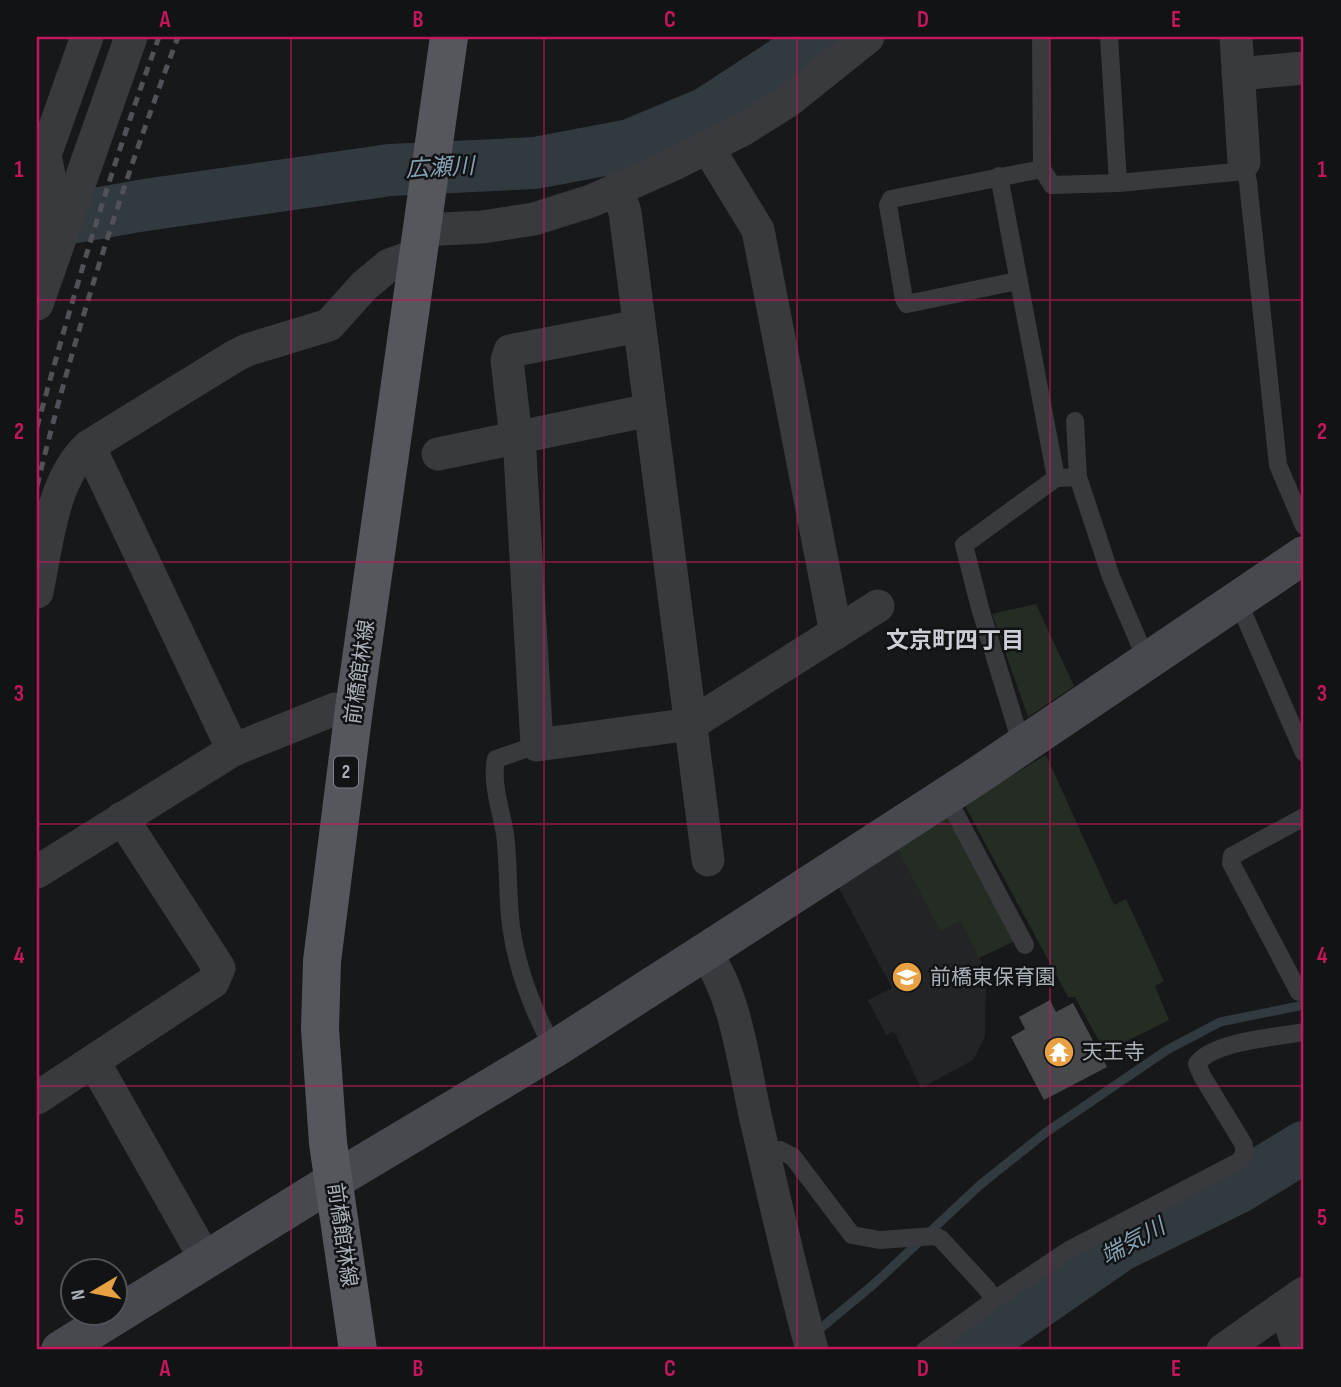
<svg xmlns="http://www.w3.org/2000/svg" width="1341" height="1387" viewBox="0 0 1341 1387" font-family="'Sofia Sans Condensed','Noto Sans JP',sans-serif">
  <style>
    .built { fill: #232426 }
    .green { fill: #242c24 }
    .lines { fill: none; stroke-linecap: round; stroke-linejoin: round }
    .stream { stroke: #303a3f; stroke-width: 9 }
    .river { stroke: #303a3f; stroke-width: 52 }
    .building { fill: #46484c }
    .lane { stroke: #393a3e; stroke-width: 18 }
    .street { stroke: #393a3e; stroke-width: 33 }
    .secondary { stroke: #47494e; stroke-width: 38 }
    .primary { stroke: #55575d; stroke-width: 38 }
    .rail { stroke: #505257; stroke-width: 5; stroke-dasharray: 9 7; stroke-linecap: butt }
    .grid { fill: none; stroke: #c2185b; stroke-width: 2; stroke-opacity: 0.55 }
    .labels { text-anchor: middle; dominant-baseline: central; stroke-width: 5; stroke-linejoin: round; paint-order: stroke }
    .shield { fill: #121314; stroke: #7c8187; stroke-width: 2 }
    .shield-label { font-size: 19px; font-weight: bold; fill: #aab0b8 }
    .street-label { font-size: 21px; fill: #aab0b8; stroke: #121314 }
    .poi-label { font-size: 21px; fill: #aab0b8; stroke: #121314; text-anchor: start }
    .water-label { font-size: 23px; font-style: italic; fill: #84a0b1; stroke: #121314 }
    .neighbourhood-label { font-size: 23px; font-weight: bold; fill: #cbcfd5; stroke: #121314 }
    .neatline { fill: none; stroke: #c2185b; stroke-width: 2.5 }
    .grid-label { font-size: 23px; text-anchor: middle; font-weight: bold; fill: #c2185b }
  </style>
  <rect width="100%" height="100%" fill="#171819"/>
  <path class="built" d="M897,848L940,930L960,921L986,971L985,1036L973,1060L921,1088L894,1031L886,1035L868,1000L892,988L837,884Z"/>
  <g class="green">
    <path d="M1036,604L1074,686L1028,717L992,614Z"/>
    <path d="M1046,755L1114,905L1126,899L1164,981L1155,986L1169,1020L1105,1052L1075,997H1068L964,804Z"/>
    <path d="M951,814L1015,941L979,958L960,921L940,931L897,848Z"/>
  </g>
  <g class="lines">
    <path class="stream" d="M815,1333L874,1284L980,1185L1045,1133L1167,1050L1220,1022L1304,1005"/>
    <g class="river">
      <path d="M37,224L145,205L390,170L535,163L630,145L707,113L785,62L814,37"/>
      <path d="M969,1350L1119,1246L1237,1188L1304,1147"/>
    </g>
  </g>
  <path class="building" d="M1050,1000L1056,1012L1073,1003L1107,1067L1044,1100L1011,1037L1025,1029L1019,1017Z"/>
  <g class="lines">
    <g class="lane">
      <path d="M1041,37L1042,169L1052,185L1118,183L1235,172L1240,169L1244,162"/>
      <path d="M1109,37L1118,183"/>
      <path d="M1244,162L1248,182L1278,465L1304,526"/>
      <path d="M999,176L1056,478L1078,477"/>
      <path d="M1017,281L907,304L904,299L888,205L891,199L1042,169"/>
      <path d="M1075,421L1078,477L1111,577L1147,661"/>
      <path d="M1237,599L1304,753"/>
      <path d="M537,745L496,759C491,783 501,810 505,834C509,865 507,896 511,926C517,969 533,1011 554,1049"/>
      <path d="M1022,746L980,608L964,545L1056,478"/>
      <path d="M946,796L1025,945"/>
      <path d="M1299,992L1231,863L1232,856L1304,817"/>
      <path d="M764,1154L780,1150L793,1157L852,1235L880,1240L935,1236L941,1239L987,1289L994,1300"/>
      <path d="M925,1350L1000,1296L1069,1250L1240,1161L1244,1154V1145L1202,1076L1197,1064C1212,1041 1279,1037 1304,1032"/>
    </g>
    <g class="street">
      <path d="M1236,37L1244,162"/>
      <path d="M1238,74L1304,68"/>
      <path d="M708,148L758,230L836,633"/>
      <path d="M617,189L625,212L708,860"/>
      <path d="M422,230L482,227L534,219L591,201L672,165L742,130L788,101L868,37"/>
      <path d="M39,231L52,190L45,155L87,37"/>
      <path d="M37,304L131,37"/>
      <path d="M519,437L537,745L691,724L878,606"/>
      <path d="M516,438L507,360L510,351L639,326"/>
      <path d="M89,446L233,750"/>
      <path d="M438,454L650,410"/>
      <path d="M37,592C47,545 52,479 89,446L235,356L247,350L329,325L364,286L389,265L403,260H419"/>
      <path d="M37,872L233,750L335,709H354"/>
      <path d="M705,952C736,995 744,1065 755,1115C773,1194 791,1272 812,1350"/>
      <path d="M94,1062L206,1260"/>
      <path d="M37,1098L213,982L219,968L122,818"/>
      <path d="M1281,1309L1290,1322L1299,1350"/>
      <path d="M1223,1350L1304,1293"/>
    </g>
    <path class="secondary" d="M60,1350L335,1180L554,1049L705,952L977,776L1304,555"/>
    <path class="primary" d="M358,1350L328,1143L320,1029L322,961L354,709L449,37"/>
    <g class="rail">
      <path d="M37,427C73,295 112,165 159,37"/>
      <path d="M37,486C74,334 123,183 178,37"/>
    </g>
  </g>
  <path class="grid" d="M291,37V1350M544,37V1350M797,37V1350M1050,37V1350M37,300H1304M37,562H1304M37,824H1304M37,1086H1304"/>
  <defs>
    <g id="school-disc" transform="scale(1.575)"><circle r="9.5" fill="#e7a042" stroke="#121314"/><path d="M0-5L7-2L0 1L-7-2ZM-4 1L0 2.5L4 1V4Q0 6-4 4Z" fill="#fff"/></g>
    <g id="temple-disc" transform="scale(1.575)"><circle r="9.5" fill="#e7a042" stroke="#121314"/><path d="M0-6L5-2H3V0L6.5 2.5H4V6H1.5V3h-3V6H-4V2.5H-6.5L-3 0V-2H-5Z" fill="#fff"/></g>
  </defs>
  <g fill-rule="evenodd">
    <use href="#school-disc" x="907" y="977"/>
    <use href="#temple-disc" x="1059" y="1052"/>
  </g>
  <g class="labels">
    <rect class="shield" x="334" y="756.5" width="24" height="31" rx="5"/>
    <g class="shield-label">
      <text x="346" y="772">2</text>
    </g>
    <g class="street-label">
      <text transform="translate(360 672) rotate(-82)">前橋館林線</text>
      <text transform="translate(342 1235) rotate(82)">前橋館林線</text>
    </g>
    <g class="poi-label">
      <text x="930" y="977">前橋東保育園</text>
      <text x="1082" y="1052">天王寺</text>
    </g>
    <g class="water-label">
      <text transform="translate(440 168) rotate(-3)">広瀬川</text>
      <text transform="translate(1133 1242) rotate(-29)">端気川</text>
    </g>
    <g class="neighbourhood-label">
      <text x="955" y="641">文京町四丁目</text>
    </g>
  </g>
  <rect width="1341" height="1387" fill="none" stroke="#121314" stroke-width="77"/>
  <g transform="translate(94 1292) rotate(260)"><circle r="33" fill="#121314" stroke="#4f5256" stroke-width="2"/>
  <path d="M0-5L12 26L0 18L-12 26Z" fill="#e7a042"/>
  <text y="-10" font-size="19" font-weight="bold" text-anchor="middle" fill="#aab0b8">N</text>
  </g>
  <rect x="38" y="38" width="1264" height="1310" class="neatline"/>
  <g class="grid-label">
    <text x="165" y="27">A</text>
    <text x="418" y="27">B</text>
    <text x="670" y="27">C</text>
    <text x="923" y="27">D</text>
    <text x="1176" y="27">E</text>
    <text x="19" y="177">1</text>
    <text x="1322" y="177">1</text>
    <text x="19" y="439">2</text>
    <text x="1322" y="439">2</text>
    <text x="19" y="701">3</text>
    <text x="1322" y="701">3</text>
    <text x="19" y="963">4</text>
    <text x="1322" y="963">4</text>
    <text x="19" y="1225">5</text>
    <text x="1322" y="1225">5</text>
    <text x="165" y="1376">A</text>
    <text x="418" y="1376">B</text>
    <text x="670" y="1376">C</text>
    <text x="923" y="1376">D</text>
    <text x="1176" y="1376">E</text>
  </g>
</svg>
